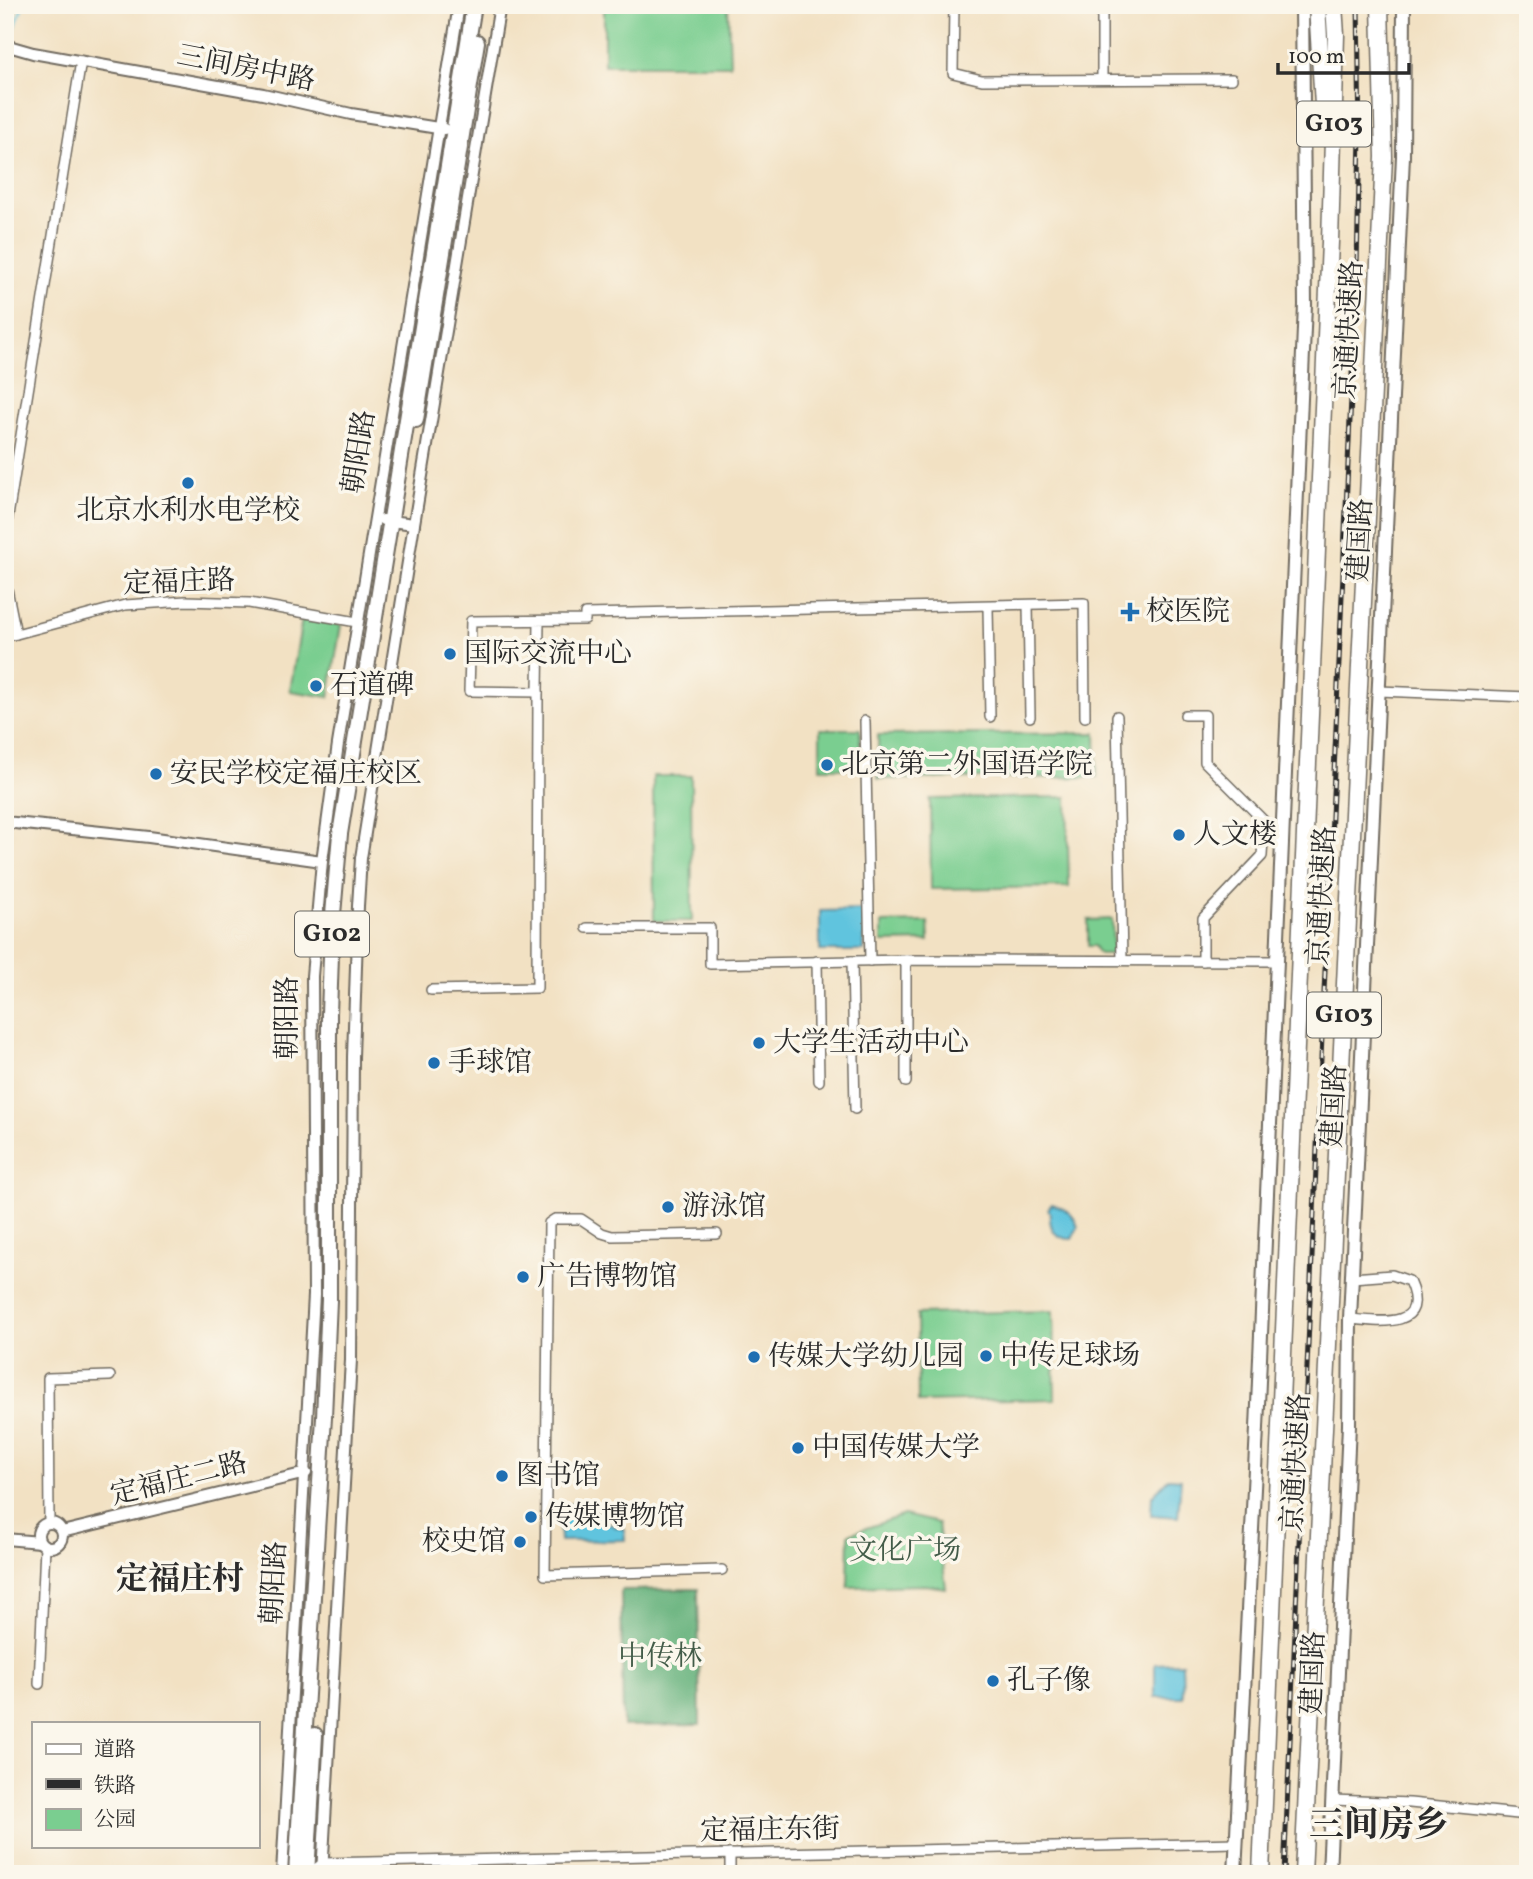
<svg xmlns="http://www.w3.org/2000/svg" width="1533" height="1879" viewBox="0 0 1533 1879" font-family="Vollkorn,'Noto Serif SC',serif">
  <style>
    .green { fill: #7ace90; stroke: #527c5e; stroke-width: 2 }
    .forest { fill: #63b17a; stroke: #476e52; stroke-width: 2 }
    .water { fill: #60c4de; stroke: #467884; stroke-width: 2 }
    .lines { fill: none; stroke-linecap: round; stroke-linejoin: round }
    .stream { stroke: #60c4de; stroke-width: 2.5 }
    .minor-casing { stroke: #716b60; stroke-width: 12 }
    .tertiary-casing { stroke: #716b60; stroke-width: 14 }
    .secondary-casing { stroke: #716b60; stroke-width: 16 }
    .trunk-casing { stroke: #716b60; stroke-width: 18 }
    .motorway-casing { stroke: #716b60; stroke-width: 19 }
    .minor { stroke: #fff; stroke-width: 9 }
    .tertiary { stroke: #fff; stroke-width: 10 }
    .secondary { stroke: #fff; stroke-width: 12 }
    .trunk { stroke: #fff; stroke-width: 14 }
    .motorway { stroke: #fff; stroke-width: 16 }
    .rail-casing { stroke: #2b2b2b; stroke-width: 5 }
    .rail { stroke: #fbf7ec; stroke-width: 2.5; stroke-dasharray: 8; stroke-linecap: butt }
    .poi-dot { fill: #1f6fb2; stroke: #fbf7ec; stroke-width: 2.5 }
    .labels { text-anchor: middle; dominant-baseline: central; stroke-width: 7; stroke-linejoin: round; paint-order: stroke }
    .shield { fill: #fbf7ec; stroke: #696865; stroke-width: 2 }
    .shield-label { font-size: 26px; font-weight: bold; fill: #2b2b2b }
    .street-label { font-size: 28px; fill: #2b2b2b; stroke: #fbf7ec }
    .poi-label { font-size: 28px; fill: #2b2b2b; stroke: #fbf7ec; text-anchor: start }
    .park-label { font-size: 28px; fill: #435c49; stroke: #fbf7ec }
    .quarter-label { font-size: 32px; font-weight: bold; fill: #2b2b2b; stroke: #fbf7ec }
    .district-label { font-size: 35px; font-weight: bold; fill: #2b2b2b; stroke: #fbf7ec }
  </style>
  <rect width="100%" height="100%" fill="#fbf7ec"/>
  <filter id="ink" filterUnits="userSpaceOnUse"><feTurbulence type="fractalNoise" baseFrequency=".0143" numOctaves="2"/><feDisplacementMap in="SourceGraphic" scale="14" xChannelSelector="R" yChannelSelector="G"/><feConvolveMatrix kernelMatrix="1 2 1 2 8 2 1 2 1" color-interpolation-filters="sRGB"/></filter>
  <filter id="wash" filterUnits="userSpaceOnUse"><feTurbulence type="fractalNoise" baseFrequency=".00686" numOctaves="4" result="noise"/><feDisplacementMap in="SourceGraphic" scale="28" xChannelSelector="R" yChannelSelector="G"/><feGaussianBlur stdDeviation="1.57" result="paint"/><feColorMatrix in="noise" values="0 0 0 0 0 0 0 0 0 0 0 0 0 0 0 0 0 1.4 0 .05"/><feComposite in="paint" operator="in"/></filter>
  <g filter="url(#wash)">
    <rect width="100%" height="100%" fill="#f2e1c3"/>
    <g class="green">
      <path d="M604,5H728L730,65H604Z"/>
      <path d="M302,619L341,625L329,697L290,691Z"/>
      <rect x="820" y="729" width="40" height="39"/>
      <path d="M1096,733L1097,777L878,779V735Z"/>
      <path d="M653,776H691L692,921H654Z"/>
      <path d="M1067,797L1069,887L931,889L930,799Z"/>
      <path d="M1112,919L1113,954H1099L1094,946H1088V920Z"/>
      <path d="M928,922L929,941L882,942V923Z"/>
      <path d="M1053,1311L1055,1399L918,1402L917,1314Z"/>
      <path d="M904,1515L938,1523L946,1588L925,1585L848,1587L849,1534Z"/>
    </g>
    <path class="forest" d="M698,1589L700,1725L623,1726L621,1590Z"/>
    <g class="water">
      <path d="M864,910V951H820V911Z"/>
      <path d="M1052,1204C1065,1208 1074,1214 1078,1227L1072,1239C1054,1239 1049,1228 1050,1212L1048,1209Z"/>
      <path d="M1169,1478L1181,1479L1178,1517L1151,1515L1152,1496Z"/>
      <path d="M577,1501C597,1505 604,1527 624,1529L625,1540L560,1541L559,1520L564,1507Z"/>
      <path d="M1182,1663L1183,1697H1155V1664Z"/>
    </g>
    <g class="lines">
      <path class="stream" d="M9,44L23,5"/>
    </g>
  </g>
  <g filter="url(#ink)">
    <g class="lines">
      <g class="minor-casing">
        <g id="minor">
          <path d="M954,5L953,73L982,80L1232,79"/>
          <path d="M1102,79V5"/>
          <path d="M5,535L81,61"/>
          <path d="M5,579L16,634"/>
          <path d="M1028,605L1030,717"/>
          <path d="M988,607L990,717"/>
          <path d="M539,621L538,692L469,691L471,621L585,620V614L1084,603L1085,717"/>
          <path d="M5,637L125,605L186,601L249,603L357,622"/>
          <path d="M1379,691L1528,697"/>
          <path d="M1185,715H1205V762L1264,821L1262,856L1203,918V961"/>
          <path d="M1117,716L1122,960"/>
          <path d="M865,721L870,961"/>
          <path d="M587,928H710V964L906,960L1277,961"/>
          <path d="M906,960V1082"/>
          <path d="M817,961L819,1081"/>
          <path d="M852,961L855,1109"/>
          <path d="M431,990L537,988L538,692"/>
          <path d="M717,1234L612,1236L602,1233L581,1219H555L549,1223L545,1575L722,1570"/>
          <path d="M1350,1319C1380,1322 1431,1329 1409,1281L1392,1275L1352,1278"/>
          <path d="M49,1523L48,1378L110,1376"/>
          <path d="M39,1684L45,1546"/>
          <path d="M1333,1800L1410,1803L1528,1815"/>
          <path d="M730,1854V1874"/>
          <path d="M309,1874L323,1863L1237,1843"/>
        </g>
      </g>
      <g class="tertiary-casing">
        <g id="tertiary">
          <path d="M5,45L33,53L263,94L351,114L444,129"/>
          <path d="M383,520L414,524"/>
          <path d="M5,822L149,837L322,861"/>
          <circle cx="50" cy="1535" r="12"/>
          <path d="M62,1532L306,1473"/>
          <path d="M5,1539L40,1542"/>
          <path d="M282,1874L314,1295L312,976L322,861L338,744L459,5"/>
          <path d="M322,1874L351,1360L353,1057L358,906L361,858L414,524L500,5"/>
        </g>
      </g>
      <g class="secondary-casing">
        <g id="secondary">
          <path d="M1235,1874L1257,1428L1305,305L1302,5"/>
          <path d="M1329,1874L1349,1425L1350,1319L1403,156L1404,5"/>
        </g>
      </g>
      <g class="trunk-casing">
        <g id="trunk">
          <path d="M416,420L477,42"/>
          <path d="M296,1874L324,1417L329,1300V1014L332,926L340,834L474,5"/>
          <path d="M307,1874L315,1735"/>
        </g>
      </g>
      <g class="motorway-casing">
        <g id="motorway">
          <path d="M1317,5L1324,122"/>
          <path d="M1261,1874L1330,242L1336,35L1334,5"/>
          <path d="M1303,1874L1384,157L1380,5"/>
        </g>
      </g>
      <use href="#minor" class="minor"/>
      <use href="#tertiary" class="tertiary"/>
      <use href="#secondary" class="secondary"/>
      <use href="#trunk" class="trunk"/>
      <use href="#motorway" class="motorway"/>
      <g class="rail-casing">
        <path id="rail" d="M1284,1874L1357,265L1360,136L1358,5"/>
      </g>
      <use href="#rail" class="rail"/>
    </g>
  </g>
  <g class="poi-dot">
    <circle cx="188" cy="483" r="7"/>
    <path d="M1126.5 601.5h7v7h7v7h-7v7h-7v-7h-7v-7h7z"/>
    <circle cx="450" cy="654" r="7"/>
    <circle cx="316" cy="686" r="7"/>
    <circle cx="827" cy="765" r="7"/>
    <circle cx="156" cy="774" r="7"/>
    <circle cx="1179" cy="835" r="7"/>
    <circle cx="759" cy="1043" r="7"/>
    <circle cx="434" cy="1063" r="7"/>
    <circle cx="668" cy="1207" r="7"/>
    <circle cx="523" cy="1277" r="7"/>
    <circle cx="986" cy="1356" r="7"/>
    <circle cx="754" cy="1357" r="7"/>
    <circle cx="798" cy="1448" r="7"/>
    <circle cx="502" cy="1476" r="7"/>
    <circle cx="531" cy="1517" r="7"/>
    <circle cx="520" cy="1542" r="7"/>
    <circle cx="993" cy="1681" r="7"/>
  </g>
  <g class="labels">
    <g class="shield">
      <rect x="1297" y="101.5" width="74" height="45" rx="5"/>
      <rect x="295" y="911.5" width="74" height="45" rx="5"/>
      <rect x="1307" y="992.5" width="74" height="45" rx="5"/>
    </g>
    <g class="shield-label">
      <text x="1334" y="124">G103</text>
      <text x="332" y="934">G102</text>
      <text x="1344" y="1015">G103</text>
    </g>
    <g class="street-label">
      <text transform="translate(246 69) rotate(11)">三间房中路</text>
      <text transform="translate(1350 330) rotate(-87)">京通快速路</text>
      <text transform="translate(360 452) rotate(-81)">朝阳路</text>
      <text transform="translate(1361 540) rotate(-87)">建国路</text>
      <text transform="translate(179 583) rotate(-2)">定福庄路</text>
      <text transform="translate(1323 896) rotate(-87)">京通快速路</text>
      <text transform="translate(288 1018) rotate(-90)">朝阳路</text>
      <text transform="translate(1335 1106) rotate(-87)">建国路</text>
      <text transform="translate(1297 1463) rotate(-87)">京通快速路</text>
      <text transform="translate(179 1480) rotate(-14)">定福庄二路</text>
      <text transform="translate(275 1583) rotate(-87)">朝阳路</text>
      <text transform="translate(1314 1673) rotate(-88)">建国路</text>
      <text transform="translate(770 1831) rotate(-1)">定福庄东街</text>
    </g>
    <g class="poi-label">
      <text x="188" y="511" text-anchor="middle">北京水利水电学校</text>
      <text x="1146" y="612">校医院</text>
      <text x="464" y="654">国际交流中心</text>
      <text x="330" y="686">石道碑</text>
      <text x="841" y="765">北京第二外国语学院</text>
      <text x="170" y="774">安民学校定福庄校区</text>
      <text x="1193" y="835">人文楼</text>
      <text x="773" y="1043">大学生活动中心</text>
      <text x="448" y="1063">手球馆</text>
      <text x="682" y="1207">游泳馆</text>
      <text x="537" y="1277">广告博物馆</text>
      <text x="1000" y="1356">中传足球场</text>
      <text x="768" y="1357">传媒大学幼儿园</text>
      <text x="812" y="1448">中国传媒大学</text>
      <text x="516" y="1476">图书馆</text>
      <text x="545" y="1517">传媒博物馆</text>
      <text x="506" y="1542" text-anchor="end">校史馆</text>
      <text x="1007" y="1681">孔子像</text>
    </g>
    <g class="park-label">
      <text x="905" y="1551">文化广场</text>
      <text x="660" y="1657">中传林</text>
    </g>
    <g class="quarter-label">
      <text x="180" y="1581">定福庄村</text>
    </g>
    <g class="district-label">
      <text x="1379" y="1827">三间房乡</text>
    </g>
  </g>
  <rect width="1533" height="1879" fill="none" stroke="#fbf7ec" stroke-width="28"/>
  <rect x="32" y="1722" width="228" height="126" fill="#fbf7ec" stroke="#a8a59f" stroke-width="2"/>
  <rect x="46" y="1744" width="35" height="10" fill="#ffffff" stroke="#a8a59f" stroke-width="2"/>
  <text x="94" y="1756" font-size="21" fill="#2b2b2b">道路</text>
  <rect x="46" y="1779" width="35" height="10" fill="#2b2b2b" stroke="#a8a59f" stroke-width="2"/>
  <text x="94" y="1792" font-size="21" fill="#2b2b2b">铁路</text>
  <rect x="46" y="1809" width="35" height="21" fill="#7ace90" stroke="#a8a59f" stroke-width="2"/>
  <text x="94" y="1826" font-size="21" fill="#2b2b2b">公园</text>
  <path d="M1278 63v10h131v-10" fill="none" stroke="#2b2b2b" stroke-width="3.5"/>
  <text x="1288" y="63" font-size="21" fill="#2b2b2b" stroke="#fbf7ec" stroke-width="5" paint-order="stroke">100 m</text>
</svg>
